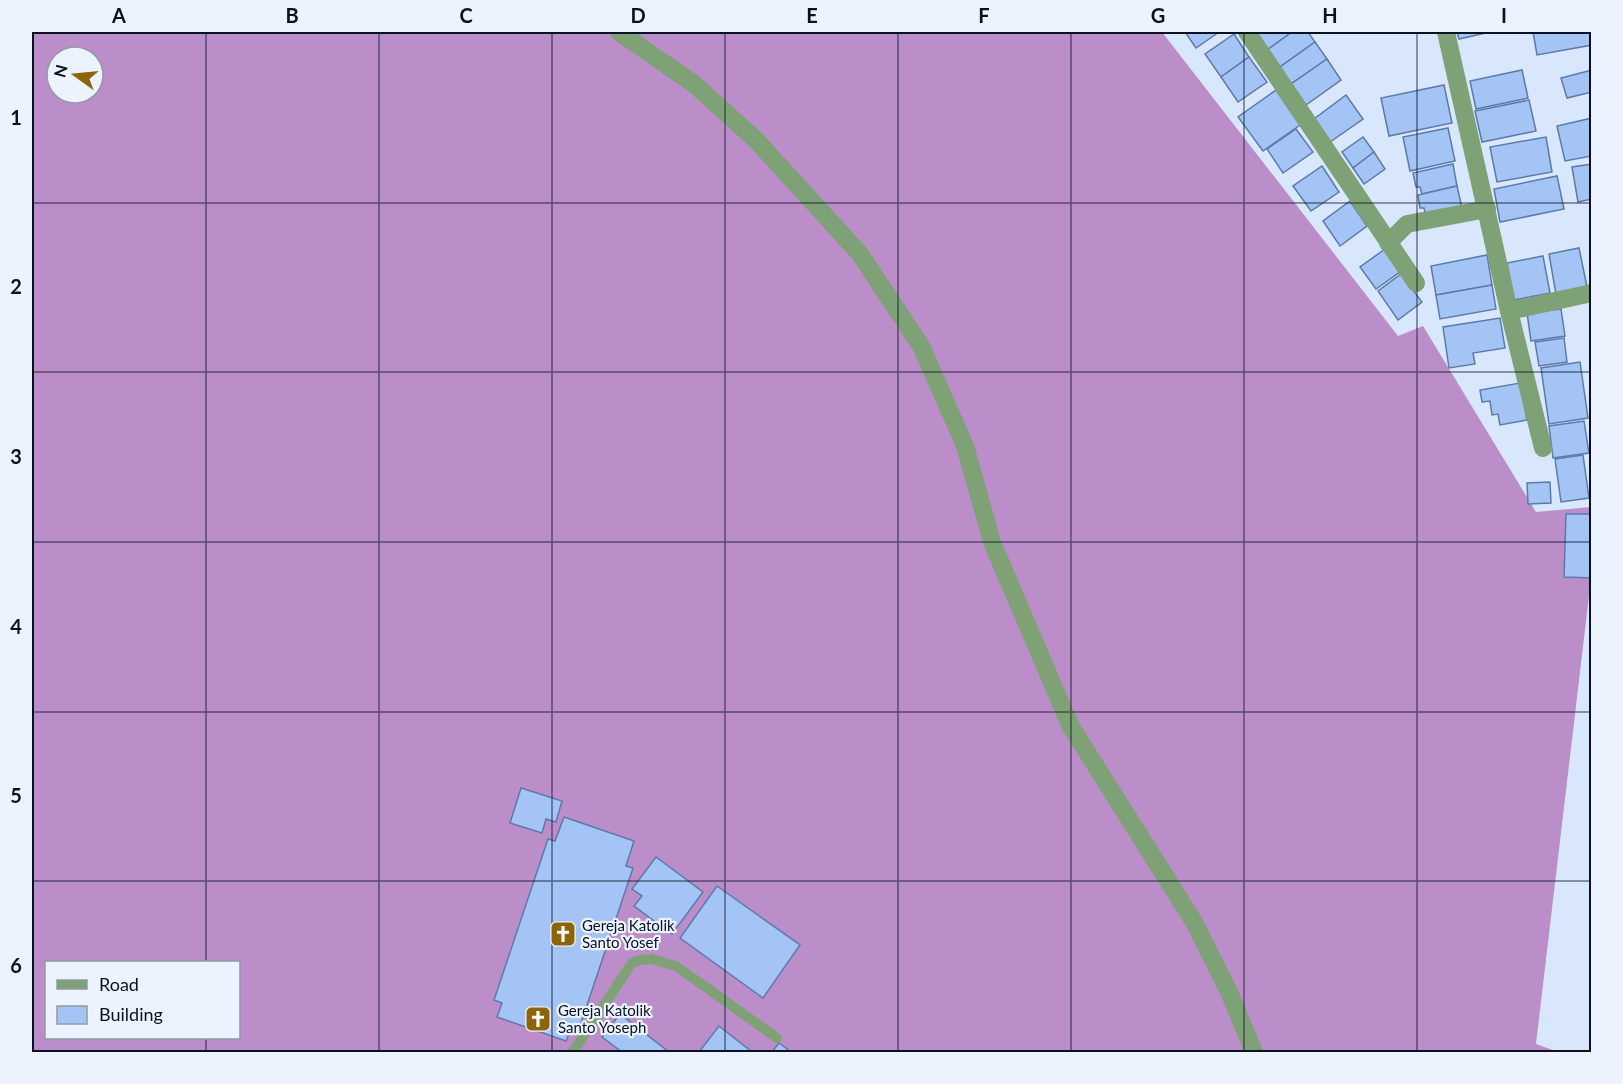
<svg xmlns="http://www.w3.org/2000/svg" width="1623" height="1084" viewBox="0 0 1623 1084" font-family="Lato,sans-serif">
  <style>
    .forest { fill: #bc8ec9; fill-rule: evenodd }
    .building { fill: #a4c4f6; stroke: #5b7aab; stroke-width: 1.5 }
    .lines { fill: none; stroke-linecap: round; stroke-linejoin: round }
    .lane { stroke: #7fa176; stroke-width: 10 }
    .street { stroke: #7fa176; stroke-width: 18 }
    .grid { fill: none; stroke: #071224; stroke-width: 1.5; stroke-opacity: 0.55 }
    .labels { text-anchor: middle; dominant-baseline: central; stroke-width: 4.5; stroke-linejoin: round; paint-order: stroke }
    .poi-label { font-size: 15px; fill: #071224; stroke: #ecf3fe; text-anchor: start }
    .neatline { fill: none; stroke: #071224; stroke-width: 2 }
    .grid-label { font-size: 20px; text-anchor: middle; font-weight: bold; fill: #071224 }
  </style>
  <rect width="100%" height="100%" fill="#d9e7fd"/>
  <path class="forest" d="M32,32H1162L1398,336L1423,326L1536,512L1591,507V579L1536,1044L1558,1052H32ZM57,57H93V93H57ZM46,962H238V1038H46Z"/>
  <g class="building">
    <path d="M1185,32H1219L1196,48Z"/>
    <path d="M1255,32H1292L1267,50Z"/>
    <path d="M1292,32H1308L1315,42L1280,67L1267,50Z"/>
    <path d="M1457,32H1490L1459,39Z"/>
    <path d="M1533,32H1592V45L1537,55Z"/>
    <path d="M1234,34L1249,57L1221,77L1205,54Z"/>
    <path d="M1315,42L1327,59L1291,84L1280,67Z"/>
    <path d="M1249,57L1267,82L1238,102L1221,77Z"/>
    <path d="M1327,59L1341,80L1306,105L1291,84Z"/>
    <path d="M1522,70L1528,98L1476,109L1470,81Z"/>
    <path d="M1592,70V92L1567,98L1561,78Z"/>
    <path d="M1444,85L1452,123L1389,136L1381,98Z"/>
    <path d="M1276,90L1300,125L1263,151L1238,117Z"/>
    <path d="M1346,95L1363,119L1330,142L1314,119Z"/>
    <path d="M1529,100L1536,131L1482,142L1475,111Z"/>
    <path d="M1592,118V156L1565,161L1557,126Z"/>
    <path d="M1448,128L1455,161L1410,171L1403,137Z"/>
    <path d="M1296,129L1313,152L1283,173L1267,149Z"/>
    <path d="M1363,137L1374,152L1353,168L1342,152Z"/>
    <path d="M1546,137L1552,172L1497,182L1490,147Z"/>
    <path d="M1374,152L1385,169L1364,184L1353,168Z"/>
    <path d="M1453,164L1457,186L1422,194L1420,187H1416L1413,173Z"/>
    <path d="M1592,164V199L1578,202L1572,167Z"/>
    <path d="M1322,166L1339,192L1311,211L1293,186Z"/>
    <path d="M1557,176L1564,209L1500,222L1494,189Z"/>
    <path d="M1457,186L1462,208L1426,216L1424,208H1420L1418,195Z"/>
    <path d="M1350,201L1367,226L1340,246L1323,221Z"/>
    <path d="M1579,248L1587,287L1556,294L1549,254Z"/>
    <path d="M1385,249L1400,272L1376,289L1360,267Z"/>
    <path d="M1487,255L1492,285L1436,295L1431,266Z"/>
    <path d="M1543,256L1550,293L1514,300L1507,263Z"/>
    <path d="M1401,274L1422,302L1398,320L1378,291Z"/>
    <path d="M1492,285L1496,309L1440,319L1436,295Z"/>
    <path d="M1561,309L1565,336L1531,341L1527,313Z"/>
    <path d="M1500,318L1505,348L1473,353L1475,364L1449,368L1443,327Z"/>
    <path d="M1564,338L1567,362L1539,366L1535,342Z"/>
    <path d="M1580,362L1588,418L1549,424L1541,368Z"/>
    <path d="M1520,383L1527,420L1500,425L1498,414L1492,415L1490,401L1482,402L1480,390Z"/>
    <path d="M1584,421L1589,453L1553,458L1549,426Z"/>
    <path d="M1583,455L1589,498L1561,502L1555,459Z"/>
    <path d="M1550,482L1551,503L1528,504L1527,483Z"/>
    <path d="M1566,514H1592V578L1564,577Z"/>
    <path d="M521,788L562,801L556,822L546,819L542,833L510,823Z"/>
    <path d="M564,817L634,841L626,866L633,868L579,1029L572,1026L566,1041L497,1017L502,1003L494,1000L548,839L555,841Z"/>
    <path d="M656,857L703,892L672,934L634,906L642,896L632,889Z"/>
    <path d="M717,886L800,945L763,998L680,938Z"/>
    <path d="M620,1014L669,1052H622L602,1037Z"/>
    <path d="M719,1026L752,1052H699Z"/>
    <path d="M779,1043L791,1052H772Z"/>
  </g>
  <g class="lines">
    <path class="lane" d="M573,1052L626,972L632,963L641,960L651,959L676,966L777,1038"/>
    <g class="street">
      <path d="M619,32L694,84L756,140L860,254L921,346L965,446L992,542L1070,725L1194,922L1229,992L1254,1052"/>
      <path d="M1247,32L1416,283"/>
      <path d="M1446,32L1509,311L1543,448"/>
      <path d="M1388,243L1407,224L1487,209"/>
      <path d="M1509,311L1592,293"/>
    </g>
  </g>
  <path class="grid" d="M206,32V962M379,32V1052M552,32V1052M725,32V1052M898,32V1052M1071,32V1052M1244,32V1052M1417,32V1052M32,203H1592M32,372H1592M32,542H1592M32,712H1592M32,881H1592M206,1038V1052"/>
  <defs>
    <g id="church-square" transform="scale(1.35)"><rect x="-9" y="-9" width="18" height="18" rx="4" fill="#8e6409" stroke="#ecf3fe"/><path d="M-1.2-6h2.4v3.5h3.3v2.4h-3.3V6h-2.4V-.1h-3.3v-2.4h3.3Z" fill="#fff"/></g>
  </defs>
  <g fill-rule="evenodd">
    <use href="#church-square" x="563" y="934"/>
    <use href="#church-square" x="538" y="1019"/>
  </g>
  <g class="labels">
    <g class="poi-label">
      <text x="582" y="925">Gereja Katolik<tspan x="582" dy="17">Santo Yosef</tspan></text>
      <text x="558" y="1010">Gereja Katolik<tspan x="558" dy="17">Santo Yoseph</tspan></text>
    </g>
  </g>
  <rect width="1623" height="1084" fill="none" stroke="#ecf3fe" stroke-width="66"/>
  <rect x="45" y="961" width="195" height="78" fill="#ecf3fe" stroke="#9099a7" stroke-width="1.5"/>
  <rect x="57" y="980" width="30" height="9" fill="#7fa176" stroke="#9099a7" stroke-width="1.5"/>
  <text x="99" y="991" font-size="18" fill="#071224">Road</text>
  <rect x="57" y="1006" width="30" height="18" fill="#a4c4f6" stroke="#9099a7" stroke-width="1.5"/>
  <text x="99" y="1021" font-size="18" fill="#071224">Building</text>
  <g transform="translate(75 75) rotate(285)"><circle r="28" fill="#ecf3fe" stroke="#9099a7" stroke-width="1.5"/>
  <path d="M0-4.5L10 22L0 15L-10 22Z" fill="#8e6409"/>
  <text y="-9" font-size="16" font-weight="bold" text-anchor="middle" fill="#071224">N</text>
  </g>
  <rect x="33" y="33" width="1557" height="1018" class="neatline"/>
  <g class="grid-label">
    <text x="119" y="23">A</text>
    <text x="292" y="23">B</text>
    <text x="466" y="23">C</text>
    <text x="638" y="23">D</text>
    <text x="812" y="23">E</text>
    <text x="984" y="23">F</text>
    <text x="1158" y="23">G</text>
    <text x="1330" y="23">H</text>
    <text x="1504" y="23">I</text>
    <text x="16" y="125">1</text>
    <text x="16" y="294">2</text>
    <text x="16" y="464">3</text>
    <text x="16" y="634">4</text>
    <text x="16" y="803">5</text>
    <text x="16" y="973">6</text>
  </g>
</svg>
